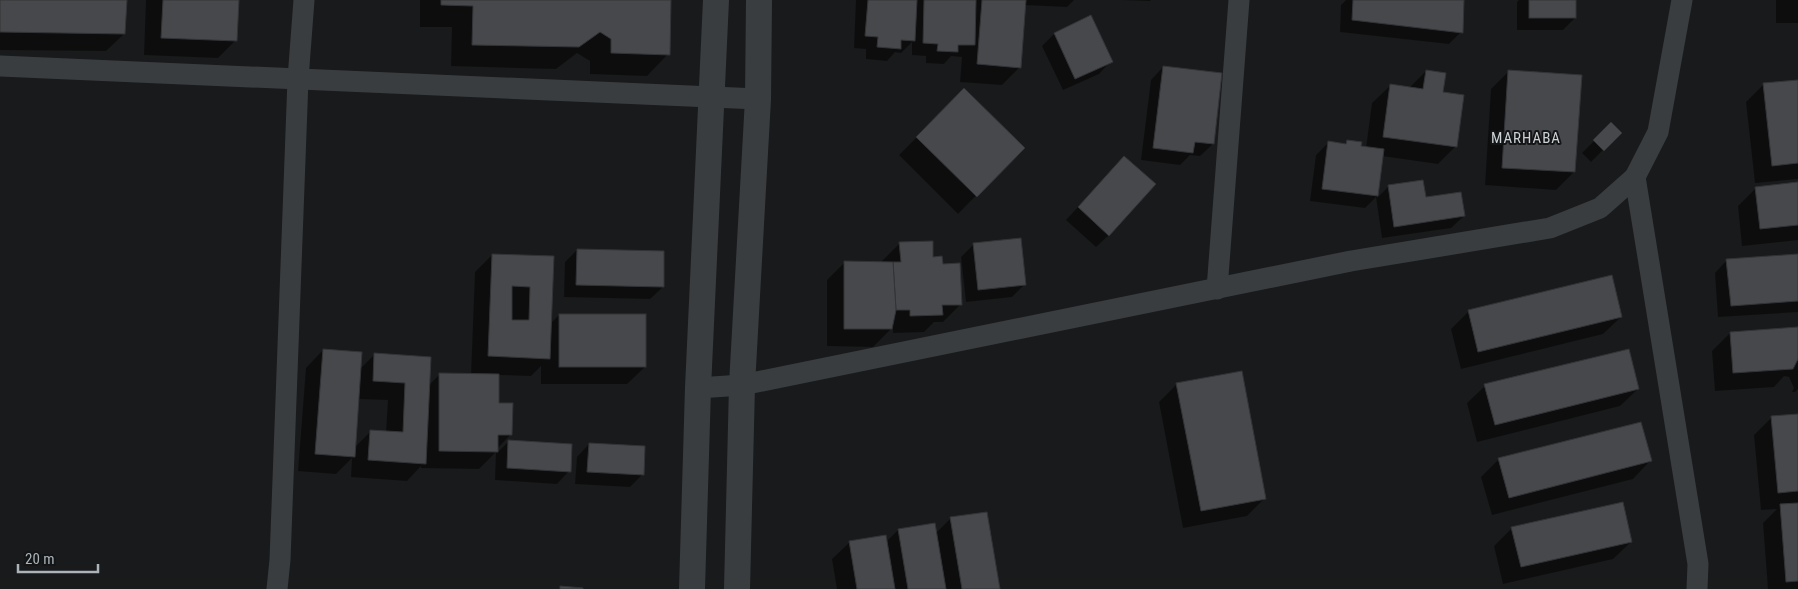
<svg xmlns="http://www.w3.org/2000/svg" width="1798" height="589" viewBox="0 0 1798 589" font-family="'Roboto Condensed',sans-serif">
  <style>
    .shadow { fill: #0007; fill-rule: evenodd }
    .building { fill: #46484b; stroke: #333437; fill-rule: evenodd }
    .lines { fill: none; stroke-linecap: round; stroke-linejoin: round }
    .minor { stroke: #3a3d40; stroke-width: 21 }
    .tertiary { stroke: #3a3d40; stroke-width: 26 }
    .labels { text-anchor: middle; dominant-baseline: central; stroke-width: 4; stroke-linejoin: round; paint-order: stroke }
    .neighbourhood-label { font-size: 15px; letter-spacing: 1px; fill: #cdd2d6; stroke: #141516 }
  </style>
  <rect width="100%" height="100%" fill="#191a1b"/>
  <g class="shadow">
    <path d="M0,0H125L124,34L106,51L0,50Z"/>
    <path d="M146,0H237L236,40L218,58L144,55Z"/>
    <path d="M420,0H670L668,54L647,76L590,74V61L577,53L556,69L451,66L452,27H420Z"/>
    <path d="M856,0H1074L1067,7L1024,5L1020,67L1002,85L960,82L962,57L951,56L944,64L926,63V56L912,55V42L901,53L895,52L887,61L866,59V49L854,48Z"/>
    <path d="M1122,0H1151L1150,1Z"/>
    <path d="M1346,0H1463L1461,32L1449,44L1340,32L1341,5Z"/>
    <path d="M1519,0H1575V18L1563,30H1517V2Z"/>
    <rect x="1776" y="0" width="22" height="23"/>
    <path d="M1091,17L1111,61L1099,74L1063,90L1042,46L1054,34Z"/>
    <path d="M1163,67L1221,74L1213,144L1200,156L1190,155L1180,165L1141,160L1151,80Z"/>
    <path d="M1426,71L1442,93L1456,146L1438,164L1382,156L1377,198L1388,187L1425,198L1464,216L1451,228L1382,238L1376,197L1365,208L1310,201L1316,155L1328,143L1343,145L1348,141L1360,147L1366,148L1372,103L1390,86L1409,88Z"/>
    <path d="M1508,72L1574,172L1556,190L1485,185L1491,89Z"/>
    <path d="M1798,81V179L1755,183L1746,102L1764,84Z"/>
    <path d="M964,90L1023,148L958,214L899,155Z"/>
    <path d="M1611,124L1620,133L1591,162L1582,153Z"/>
    <path d="M1112,170L1109,235L1096,247L1066,220Z"/>
    <path d="M1798,184V240L1742,246L1738,206L1756,188Z"/>
    <path d="M900,243L932,258L942,265L961,304L943,322H934L924,332L893,333V327L873,347L827,346V280L845,262L882,263V261Z"/>
    <path d="M973,245L1024,285L1012,297L966,302L961,257Z"/>
    <path d="M577,250L663,287L650,299L564,297L565,262Z"/>
    <path d="M492,255L552,257L550,324L559,315L645,367L627,384H541V366L531,376L498,375L497,404L511,434L497,449V453L508,442L569,471L557,484L495,480L496,452L479,469L421,468V466L407,481L351,477L352,458L336,474L298,471L306,368L323,350L360,369L374,355L429,385L440,374L471,375L475,272ZM358,399L388,400L386,432L371,431L355,447Z"/>
    <path d="M1798,255V312L1718,317L1715,273L1727,260Z"/>
    <path d="M1611,277L1621,317L1603,334L1461,369L1451,329L1468,312Z"/>
    <path d="M1798,328V389L1795,392H1792L1794,388L1789,377L1784,376L1774,387L1715,391L1712,351L1730,333Z"/>
    <path d="M1177,384L1265,498L1247,516L1183,528L1159,402Z"/>
    <path d="M1485,386L1638,389L1620,406L1477,442L1467,403Z"/>
    <path d="M1798,415V589H1768L1763,523L1777,509L1761,510L1754,435L1772,417Z"/>
    <path d="M589,444L643,474L630,487L575,484L577,457Z"/>
    <path d="M1499,459L1650,461L1633,479L1492,515L1481,477Z"/>
    <path d="M951,518L999,589H837L832,559L850,542H886L898,530L935,534Z"/>
    <path d="M1512,528L1631,542L1613,559L1503,584L1494,546Z"/>
  </g>
  <g class="building">
    <path d="M0,0H127L125,34L0,32Z"/>
    <path d="M163,0H239L237,41L161,38Z"/>
    <path d="M441,0H671L670,55L611,53V39L600,32L579,47L472,45L473,6L441,5Z"/>
    <path d="M868,0H917L915,41L901,40V49L877,47L878,37L865,36Z"/>
    <path d="M924,0H976L975,45H958V52L937,51L938,44L923,43Z"/>
    <path d="M982,0H1026L1021,68L977,64Z"/>
    <path d="M1353,0H1464L1463,33L1352,20Z"/>
    <rect x="1529" y="0" width="47" height="18"/>
    <path d="M1091,15L1113,62L1075,79L1054,33Z"/>
    <path d="M1163,66L1222,73L1214,144L1195,142L1193,153L1153,148Z"/>
    <path d="M1426,70L1446,73L1443,92L1464,95L1457,147L1383,137L1390,84L1423,89Z"/>
    <path d="M1508,70L1582,75L1575,172L1502,168Z"/>
    <path d="M1798,80V163L1772,166L1763,83Z"/>
    <path d="M964,88L1025,148L977,197L916,137Z"/>
    <path d="M1611,122L1622,133L1604,151L1593,140Z"/>
    <path d="M1347,140L1362,142L1361,146L1384,149L1378,196L1322,189L1328,141L1346,144Z"/>
    <path d="M1124,156L1156,184L1109,236L1078,207Z"/>
    <path d="M1423,180L1426,197L1461,192L1465,216L1394,227L1388,185Z"/>
    <path d="M1798,182V225L1760,229L1755,187Z"/>
    <path d="M1021,238L1026,285L978,290L973,243Z"/>
    <path d="M933,241V257L942,256L943,264L960,263L962,305H942L943,315L910,316V310H896L893,262H901L899,242Z"/>
    <path d="M577,249L664,251V287L576,285Z"/>
    <path d="M492,254L554,256L550,359L488,356ZM512,286L530,287L529,320H512Z"/>
    <path d="M1798,254V301L1731,306L1726,259Z"/>
    <path d="M844,261L893,262L896,310L892,329H844Z"/>
    <path d="M1612,275L1622,317L1478,352L1468,310Z"/>
    <rect x="559" y="314" width="87" height="53"/>
    <path d="M1798,327V359L1793,369L1733,373L1730,332Z"/>
    <path d="M323,349L362,352L355,457L315,454Z"/>
    <path d="M1629,349L1639,389L1495,425L1484,384Z"/>
    <path d="M374,353L431,357L426,464L368,460L370,430L403,432L405,383L373,381Z"/>
    <path d="M1242,371L1266,499L1201,511L1176,383Z"/>
    <path d="M439,373L499,374V403H513L512,435H498V452L439,451Z"/>
    <path d="M1798,414V491L1778,493L1771,416Z"/>
    <path d="M1641,422L1652,461L1509,498L1498,458Z"/>
    <path d="M508,440L572,444L571,472L507,468Z"/>
    <path d="M589,443L645,446L644,475L587,472Z"/>
    <path d="M1623,502L1632,542L1521,567L1511,527Z"/>
    <path d="M1798,503V581L1786,582L1780,504Z"/>
    <path d="M987,512L1000,589H962L950,517Z"/>
    <path d="M935,523L946,589H908L898,529Z"/>
    <path d="M886,535L895,589H857L849,541Z"/>
    <path d="M560,586L583,588V589H560Z"/>
  </g>
  <g class="lines">
    <g class="minor">
      <path d="M0,66L758,99"/>
      <path d="M1635,177L1698,564L1697,589"/>
      <path d="M1217,289L1239,0"/>
      <path d="M698,388L742,385L1351,261L1550,228L1600,208L1635,177L1658,132L1682,0"/>
      <path d="M277,589L280,560L298,79L304,0"/>
    </g>
    <g class="tertiary">
      <path d="M692,589L698,388L716,0"/>
      <path d="M737,589L742,385L758,99L759,0"/>
    </g>
  </g>
  <g class="labels">
    <g class="neighbourhood-label">
      <text x="1526" y="138">MARHABA</text>
    </g>
  </g>
  <path d="M18 564v8h80v-8" fill="none" stroke="#acb4ba" stroke-width="2.5"/>
  <text x="25" y="564" font-size="15" fill="#acb4ba" stroke="#141516" stroke-width="4" paint-order="stroke">20 m</text>
</svg>
